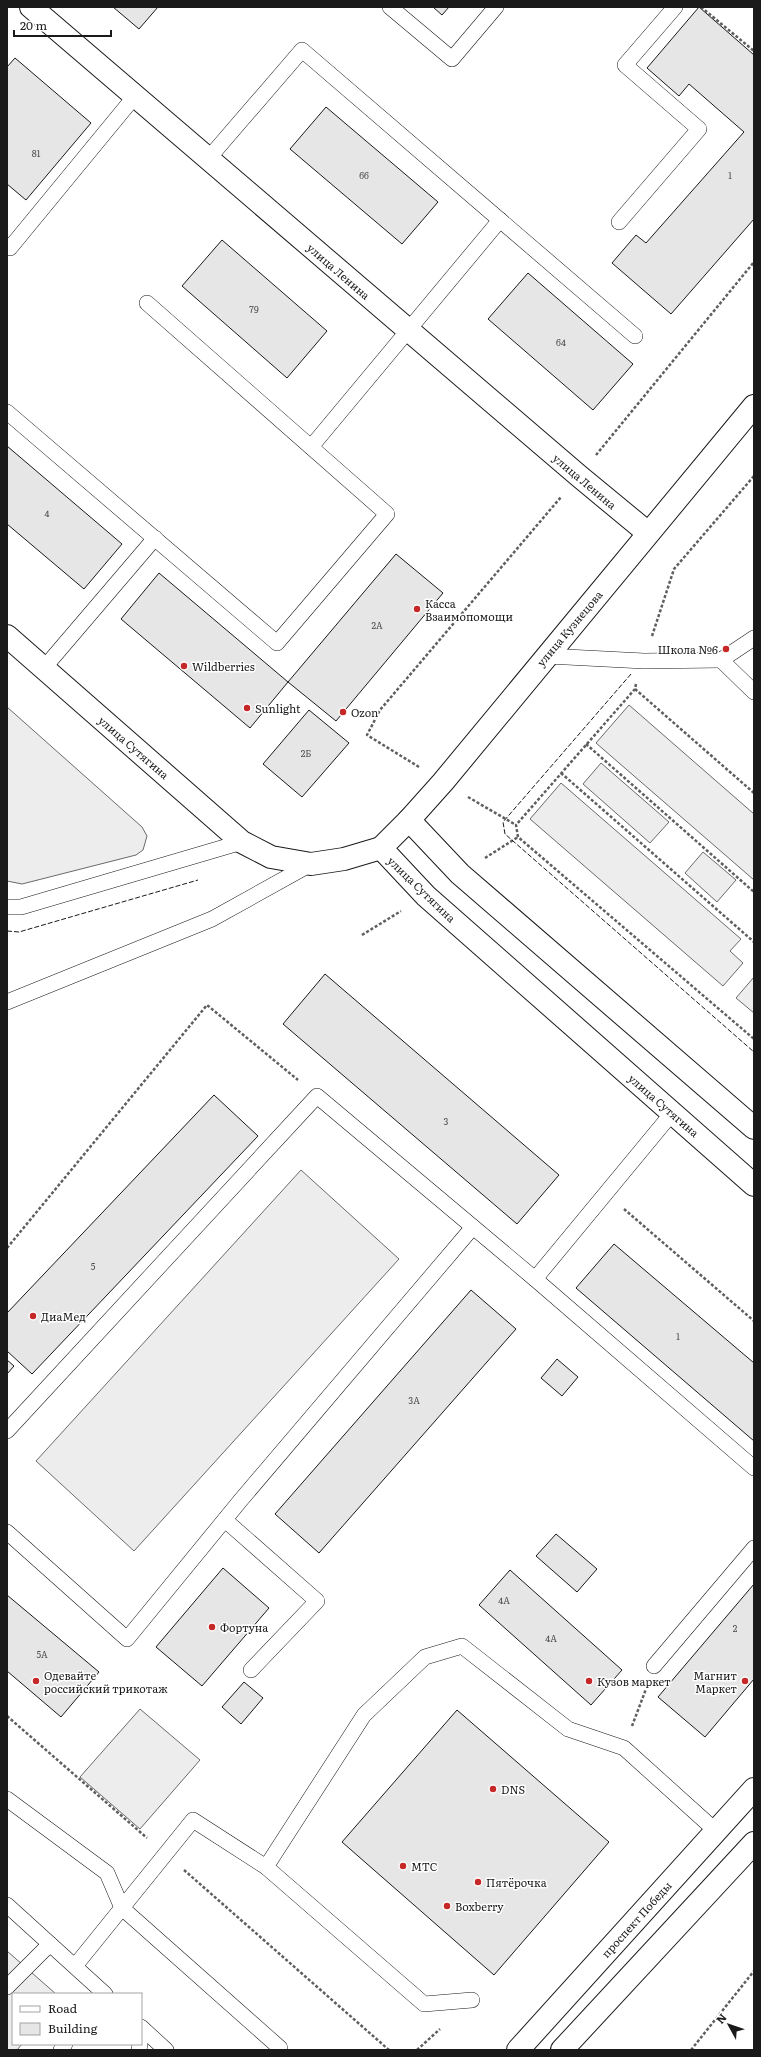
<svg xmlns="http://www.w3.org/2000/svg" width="761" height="2057" viewBox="0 0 761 2057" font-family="Literata,serif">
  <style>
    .built { fill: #ededed; stroke: #6a6a6a }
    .building { fill: #e6e6e6; stroke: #1a1a1a }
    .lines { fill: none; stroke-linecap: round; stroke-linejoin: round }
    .lane-casing { stroke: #1a1a1a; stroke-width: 16 }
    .street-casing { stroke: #1a1a1a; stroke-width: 24 }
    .secondary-casing { stroke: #1a1a1a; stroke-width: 24 }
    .primary-casing { stroke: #1a1a1a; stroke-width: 24 }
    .path { stroke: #5f5f5f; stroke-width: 2.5; stroke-dasharray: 3 2; stroke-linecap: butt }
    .lane { stroke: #fff; stroke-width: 15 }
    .street { stroke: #fff; stroke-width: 22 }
    .secondary { stroke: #fff; stroke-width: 22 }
    .primary { stroke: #fff; stroke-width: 22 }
    .fence { stroke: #1a1a1a; stroke-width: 1; stroke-dasharray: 5 2; stroke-linecap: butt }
    .poi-dot { fill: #c62828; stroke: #fff; stroke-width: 1.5 }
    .labels { text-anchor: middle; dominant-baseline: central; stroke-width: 3; stroke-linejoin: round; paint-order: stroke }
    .number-label { font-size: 9px; fill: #4d4d4d }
    .street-label { font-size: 11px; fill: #1a1a1a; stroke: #fff }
    .poi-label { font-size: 11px; fill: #1a1a1a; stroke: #fff; text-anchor: start }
  </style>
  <rect width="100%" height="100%" fill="#fff"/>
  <g class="built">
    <path d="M629,705L754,814V880L596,743Z"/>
    <path d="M7,707L142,827L147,836L143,850L136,855L22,884L7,881Z"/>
    <path d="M601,763L669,822L650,843L583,784Z"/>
    <path d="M561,783L741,939L730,951L743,963L723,986L530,819Z"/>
    <path d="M703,852L736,880L717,902L685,873Z"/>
    <path d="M754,977V1013L736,998Z"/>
    <path d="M301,1170L399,1259L134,1551L36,1461Z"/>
    <path d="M140,1709L200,1760L140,1829L80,1777Z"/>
    <path d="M7,1951L56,1994H13V2044H22L17,2050H7Z"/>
  </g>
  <g class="building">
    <path d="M113,7H158L139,29Z"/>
    <path d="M433,7H449L442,15Z"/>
    <path d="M699,7L754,55V219L671,314L612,263L636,235L646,243L744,132L689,84L679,96L647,68Z"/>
    <path d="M15,58L91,123L26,200L7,184V67Z"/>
    <path d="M326,107L438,202L402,244L290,149Z"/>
    <path d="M222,240L327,331L287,378L182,286Z"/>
    <path d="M528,273L633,364L593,410L488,319Z"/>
    <path d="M7,446L122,544L84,589L7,524Z"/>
    <path d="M396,554L443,593L336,721L288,682Z"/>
    <path d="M159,573L288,682L250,728L121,619Z"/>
    <path d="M309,710L349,743L302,797L263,764Z"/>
    <path d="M325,974L559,1175L517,1224L283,1024Z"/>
    <path d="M214,1095L258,1136L32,1374L7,1351V1313Z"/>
    <path d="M614,1244L754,1363V1441L576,1288Z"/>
    <path d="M471,1290L516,1329L319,1553L275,1514Z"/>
    <path d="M557,1359L578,1377L562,1396L541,1378Z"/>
    <path d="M7,1360L14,1366L7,1374Z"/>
    <path d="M556,1534L597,1569L577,1592L536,1556Z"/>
    <path d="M223,1568L269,1608L202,1686L156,1647Z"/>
    <path d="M510,1570L622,1670L591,1705L479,1605Z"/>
    <path d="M754,1584V1679L705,1737L658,1697Z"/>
    <path d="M7,1595L99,1672L61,1717L7,1671Z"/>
    <path d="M244,1682L263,1698L241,1724L222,1707Z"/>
    <path d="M457,1710L609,1842L494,1975L342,1842Z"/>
  </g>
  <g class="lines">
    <g class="lane-casing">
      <g id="lane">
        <path d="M390,7L452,59L496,7"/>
        <path d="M208,159L302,50L635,336"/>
        <path d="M619,222L699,129L625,65L675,7"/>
        <path d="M7,245L10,248L135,96"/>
        <path d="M7,412L277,643L387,514L147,303"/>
        <path d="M311,447L500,220"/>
        <path d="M547,656L644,661L721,660L754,638"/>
        <path d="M721,660L754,692"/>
        <path d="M44,668L155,538"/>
        <path d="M7,907H21L242,842"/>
        <path d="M7,1002L212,919L311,864"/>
        <path d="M535,1279L673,1112"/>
        <path d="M7,1431L317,1096L535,1279L754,1468"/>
        <path d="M225,1520L317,1601L251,1670"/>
        <path d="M7,1532L127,1639L240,1501L473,1227"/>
        <path d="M654,1666L754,1548"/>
        <path d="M7,1799L107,1873L122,1908L280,2048"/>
        <path d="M266,1867L424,2004L472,2000"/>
        <path d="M7,1905L105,1994"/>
        <path d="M75,1966L193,1820L266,1867L364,1715L425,1657L462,1646L568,1729L624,1748L716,1831"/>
        <path d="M7,1987L50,1944"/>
        <path d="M141,2027L166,2050"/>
        <path d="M61,2050L65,2044"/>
        <path d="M139,2050L140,2044"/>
      </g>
    </g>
    <g class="street-casing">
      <path id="street" d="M31,7L579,476L648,533"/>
    </g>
    <g class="secondary-casing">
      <path id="secondary" d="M7,636L242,842L271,857L311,864L344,859L381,848"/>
    </g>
    <g class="primary-casing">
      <g id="primary">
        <path d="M754,406L443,782L409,820L381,848L426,896L754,1185"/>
        <path d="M409,820L460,874L754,1128"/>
        <path d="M518,2050L754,1789"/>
        <path d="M562,2050L754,1843"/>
      </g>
    </g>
    <g class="path">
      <path d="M701,7L754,51"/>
      <path d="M596,455L754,262"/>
      <path d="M652,636L674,569L754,476"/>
      <path d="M636,684L635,689L516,825L518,837L754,1039"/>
      <path d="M635,689L754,793"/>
      <path d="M586,744L754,892"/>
      <path d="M419,767L367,735L380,710L561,497"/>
      <path d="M561,773L754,942"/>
      <path d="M468,797L516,825"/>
      <path d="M485,858L518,837"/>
      <path d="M362,935L401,911"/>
      <path d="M624,1209L754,1321"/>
      <path d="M7,1248L207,1005L298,1080"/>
      <path d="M7,1716L147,1838"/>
      <path d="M632,1726L646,1689"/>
      <path d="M184,1870L389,2050"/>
      <path d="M417,2050L440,2029"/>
      <path d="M691,2050L754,1971"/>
    </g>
    <use href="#lane" class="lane"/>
    <use href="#street" class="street"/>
    <use href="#secondary" class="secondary"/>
    <use href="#primary" class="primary"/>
    <g class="fence">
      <path d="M631,674L503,822L505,834L754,1052"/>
      <path d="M7,931L19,932L198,880"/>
    </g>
  </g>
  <g class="poi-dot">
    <circle cx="417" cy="609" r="4"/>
    <circle cx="726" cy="649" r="4"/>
    <circle cx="184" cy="666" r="4"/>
    <circle cx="247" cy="708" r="4"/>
    <circle cx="343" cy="712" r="4"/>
    <circle cx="33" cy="1316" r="4"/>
    <circle cx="212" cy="1627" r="4"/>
    <circle cx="36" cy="1681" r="4"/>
    <circle cx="589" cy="1681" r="4"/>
    <circle cx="745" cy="1681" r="4"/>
    <circle cx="493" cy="1789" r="4"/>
    <circle cx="403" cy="1866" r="4"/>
    <circle cx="478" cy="1882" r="4"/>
    <circle cx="447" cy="1906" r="4"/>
  </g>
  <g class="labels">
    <g class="number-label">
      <text x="36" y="153">81</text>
      <text x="364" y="175">66</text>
      <text x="730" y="175">1</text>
      <text x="254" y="309">79</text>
      <text x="561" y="342">64</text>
      <text x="47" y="513">4</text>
      <text x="377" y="625">2А</text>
      <text x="306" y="753">2Б</text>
      <text x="446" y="1121">3</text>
      <text x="93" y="1266">5</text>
      <text x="678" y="1336">1</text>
      <text x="414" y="1400">3А</text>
      <text x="504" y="1600">4А</text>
      <text x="735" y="1628">2</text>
      <text x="551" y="1638">4А</text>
      <text x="42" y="1654">5А</text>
    </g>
    <g class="street-label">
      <text transform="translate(339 271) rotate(41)">улица Ленина</text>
      <text transform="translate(585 481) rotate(40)">улица Ленина</text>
      <text transform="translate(569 628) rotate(-50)">улица Кузнецова</text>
      <text transform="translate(134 747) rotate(41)">улица Сутягина</text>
      <text transform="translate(422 889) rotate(44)">улица Сутягина</text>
      <text transform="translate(664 1105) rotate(41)">улица Сутягина</text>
      <text transform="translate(636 1919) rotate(-48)">проспект Победы</text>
    </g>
    <g class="poi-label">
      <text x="425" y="603">Касса<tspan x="425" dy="13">Взаимопомощи</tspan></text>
      <text x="718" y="649" text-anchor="end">Школа №6</text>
      <text x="192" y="666">Wildberries</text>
      <text x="255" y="708">Sunlight</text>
      <text x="351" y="712">Ozon</text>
      <text x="41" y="1316">ДиаМед</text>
      <text x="220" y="1627">Фортуна</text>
      <text x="44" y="1675">Одевайте<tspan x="44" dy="13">российский трикотаж</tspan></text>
      <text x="737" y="1675" text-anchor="end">Магнит<tspan x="737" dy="13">Маркет</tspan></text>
      <text x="597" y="1681">Кузов маркет</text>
      <text x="501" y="1789">DNS</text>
      <text x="411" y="1866">МТС</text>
      <text x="486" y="1882">Пятёрочка</text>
      <text x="455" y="1906">Boxberry</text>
    </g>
  </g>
  <rect width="761" height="2057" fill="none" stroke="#1a1a1a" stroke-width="16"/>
  <rect x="12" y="1993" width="130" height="52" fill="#ffffff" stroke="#a3a3a3"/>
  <rect x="20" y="2006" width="20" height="6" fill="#ffffff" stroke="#a3a3a3"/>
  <text x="48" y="2013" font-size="12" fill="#1a1a1a">Road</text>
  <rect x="20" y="2023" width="20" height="12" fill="#e6e6e6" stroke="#a3a3a3"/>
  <text x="48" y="2033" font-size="12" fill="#1a1a1a">Building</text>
  <g transform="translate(729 2025) rotate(310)" stroke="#ffffff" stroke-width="3" paint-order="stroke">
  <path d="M0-3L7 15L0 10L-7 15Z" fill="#1a1a1a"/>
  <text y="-6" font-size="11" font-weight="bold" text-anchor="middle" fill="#1a1a1a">N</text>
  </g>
  <path d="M14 30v6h97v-6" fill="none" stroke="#1a1a1a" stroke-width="2"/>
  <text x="20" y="30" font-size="12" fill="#1a1a1a" stroke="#ffffff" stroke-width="3" paint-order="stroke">20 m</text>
</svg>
